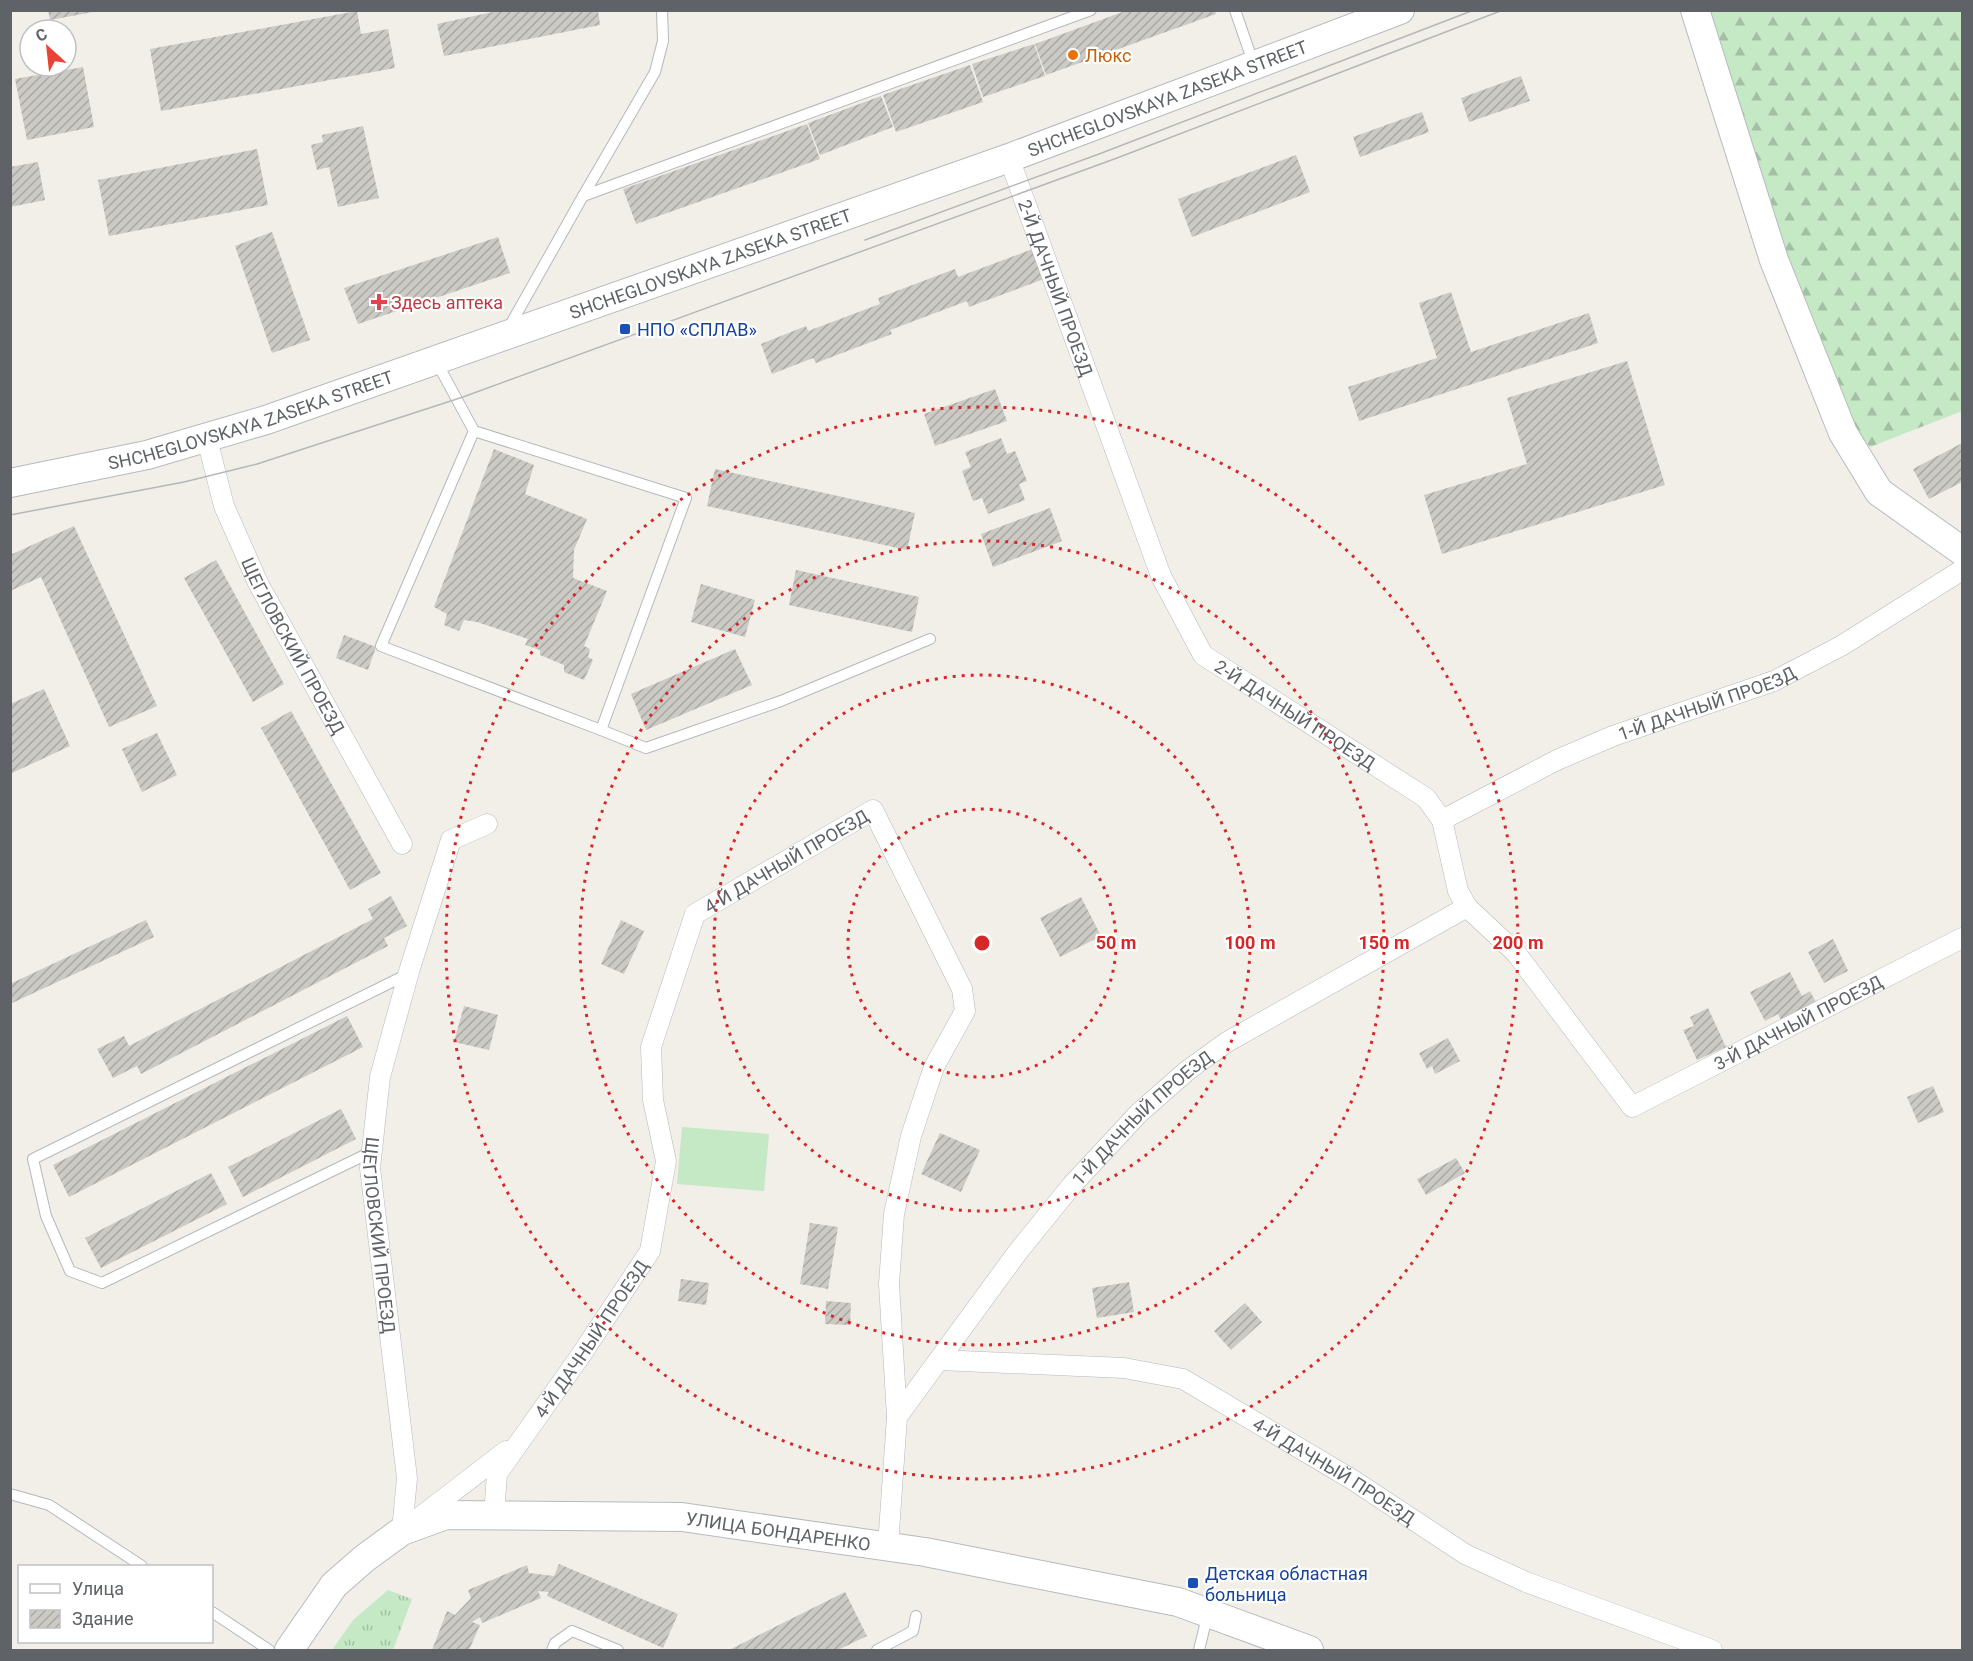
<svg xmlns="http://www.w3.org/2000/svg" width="1973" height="1661" viewBox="0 0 1973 1661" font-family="Roboto,sans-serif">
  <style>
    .grass { fill: url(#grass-tufts) }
    .forest { fill: url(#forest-firs) }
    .pitch { fill: #c5e8c5 }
    .building { fill: url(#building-hatch) }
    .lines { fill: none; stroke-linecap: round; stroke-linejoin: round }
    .lane-casing { stroke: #b5b8bc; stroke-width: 12 }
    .street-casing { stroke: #b5b8bc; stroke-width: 21 }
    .secondary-casing { stroke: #b6babf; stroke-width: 30 }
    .lane { stroke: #fff; stroke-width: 10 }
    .street { stroke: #fff; stroke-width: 20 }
    .secondary { stroke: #fff; stroke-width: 28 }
    .tram { stroke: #b6b7b8; stroke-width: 1.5 }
    .ring { fill: none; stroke: #d62828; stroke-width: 3; stroke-dasharray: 3 6 }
    .food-dot { fill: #e8710a; stroke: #fff; stroke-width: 2 }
    .health-dot { fill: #e0444e; stroke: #fff; stroke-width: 2 }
    .transit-dot { fill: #1a4fb4; stroke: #fff; stroke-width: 2 }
    .labels { text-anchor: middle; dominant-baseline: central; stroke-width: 4.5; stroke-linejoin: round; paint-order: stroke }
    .food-label { font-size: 18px; fill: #c56008; stroke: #fff; text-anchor: start }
    .street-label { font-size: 18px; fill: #5f6368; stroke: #fff }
    .health-label { font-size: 18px; fill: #be3a42; stroke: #fff; text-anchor: start }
    .transit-label { font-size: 18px; fill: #164399; stroke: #fff; text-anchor: start }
    .centre { fill: #d62828; stroke: #fff; stroke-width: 3 }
    .ring-label { font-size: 18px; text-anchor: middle; font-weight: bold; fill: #d62828; stroke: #fff; stroke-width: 4.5; stroke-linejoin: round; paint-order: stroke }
  </style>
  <defs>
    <pattern id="grass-tufts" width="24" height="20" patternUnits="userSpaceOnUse" patternTransform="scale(1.5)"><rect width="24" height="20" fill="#c5e8c5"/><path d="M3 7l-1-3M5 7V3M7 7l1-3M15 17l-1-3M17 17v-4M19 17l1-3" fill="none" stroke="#a3c0a4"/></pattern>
    <pattern id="forest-firs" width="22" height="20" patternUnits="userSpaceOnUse" patternTransform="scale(1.5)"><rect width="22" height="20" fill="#c5e8c5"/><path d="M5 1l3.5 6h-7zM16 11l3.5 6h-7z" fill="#a3c0a4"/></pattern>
    <pattern id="building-hatch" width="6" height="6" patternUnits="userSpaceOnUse" patternTransform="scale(1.5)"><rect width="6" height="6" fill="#cccac5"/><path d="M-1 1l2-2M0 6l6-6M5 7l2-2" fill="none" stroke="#a9a8a4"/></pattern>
  </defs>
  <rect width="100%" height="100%" fill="#f1efe8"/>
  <path class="grass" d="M388,1590L412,1599L393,1650H332L353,1620Z"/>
  <path class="forest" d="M1704,11H1962V411L1870,447L1852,426L1785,255Z"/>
  <path class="pitch" d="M682,1127L769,1134L764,1191L677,1184Z"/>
  <g class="building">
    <path d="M48,10H93V12L50,20Z"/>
    <path d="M502,10H598L600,25L444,56L437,24Z"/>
    <path d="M1128,10H1215L1216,14L1046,75L1035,44Z"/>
    <path d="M357,11L361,34L388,29L395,68L161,111L150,49Z"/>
    <path d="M1034,44L1045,76L983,97L972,64Z"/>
    <path d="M970,65L983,102L896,132L883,95Z"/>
    <path d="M83,67L94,127L27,140L15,79Z"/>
    <path d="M1521,76L1530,101L1469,122L1461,98Z"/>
    <path d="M881,96L893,127L820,155L808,123Z"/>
    <path d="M1422,112L1429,132L1360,157L1353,137Z"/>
    <path d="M807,124L820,159L636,224L623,189Z"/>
    <path d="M363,126L379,198L338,207L329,167L317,170L311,145L323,142L322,135Z"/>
    <path d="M257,149L268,205L109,236L98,180Z"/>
    <path d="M1296,155L1310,192L1192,237L1178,199Z"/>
    <path d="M38,162L45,200L10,207V167Z"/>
    <path d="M272,232L310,340L272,353L235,246Z"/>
    <path d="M498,237L510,273L358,324L344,288Z"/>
    <path d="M1033,249L1044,279L969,307L967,301L890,330L892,334L816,363L813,358L772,374L761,344L806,326L808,331L880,304L878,298L955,269L958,277Z"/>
    <path d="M1451,292L1471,352L1589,313L1598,343L1359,421L1348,387L1437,358L1419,303Z"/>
    <path d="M1627,361L1665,485L1442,554L1424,495L1527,464L1507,398Z"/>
    <path d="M995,389L1007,421L935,446L924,414Z"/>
    <path d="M1001,438L1007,454L1015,451L1027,481L1019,484L1025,500L988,514L982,498L973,501L962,471L971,467L965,452Z"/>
    <path d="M1962,443V482L1929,499L1913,469Z"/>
    <path d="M494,449L534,465L525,494L587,519L574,550L573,578L607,591L584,646L590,649L588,657L593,660L584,680L564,672V665L540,655V650L525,645L528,639L477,622L464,620L459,631L444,625L447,614L434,607Z"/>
    <path d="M715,469L915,513L907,550L707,506Z"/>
    <path d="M1050,508L1062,541L993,567L981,534Z"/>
    <path d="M74,526L157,706L109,727L41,577L10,591V555Z"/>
    <path d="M216,560L284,684L253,702L184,578Z"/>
    <path d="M796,570L919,597L912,632L789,605Z"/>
    <path d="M701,584L755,600L745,637L691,622Z"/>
    <path d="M344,635L376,647L368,670L336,658Z"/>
    <path d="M735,649L752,685L646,730L631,694Z"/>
    <path d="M44,689L70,746L10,774V704Z"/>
    <path d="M291,711L381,873L350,890L261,728Z"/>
    <path d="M157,733L177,775L142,792L122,749Z"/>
    <path d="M391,896L407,926L384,938L388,946L141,1074L137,1066L113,1078L97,1049L124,1036L129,1046L373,919L368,909Z"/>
    <path d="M1081,897L1101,936L1060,957L1040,918Z"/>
    <path d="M146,920L154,937L10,1004V984Z"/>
    <path d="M621,920L644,931L624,974L601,964Z"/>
    <path d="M1833,939L1848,971L1824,983L1808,952Z"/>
    <path d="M1790,972L1802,996L1810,991L1819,1008L1784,1026L1778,1014L1765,1021L1750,992Z"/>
    <path d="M464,1006L498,1015L489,1050L454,1042Z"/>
    <path d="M1708,1008L1726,1047L1697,1060L1683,1030L1694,1026L1690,1017Z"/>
    <path d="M347,1016L363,1047L69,1197L53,1165Z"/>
    <path d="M1448,1038L1460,1061L1435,1074L1432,1066L1427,1069L1419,1053Z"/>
    <path d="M1933,1086L1944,1112L1918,1123L1907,1097Z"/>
    <path d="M341,1109L356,1139L243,1197L228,1167Z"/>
    <path d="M940,1133L980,1150L961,1192L921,1174Z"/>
    <path d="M1456,1158L1465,1173L1426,1195L1417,1179Z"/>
    <path d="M211,1173L227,1204L101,1268L85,1238Z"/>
    <path d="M810,1223L838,1227L828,1289L800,1284Z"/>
    <path d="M681,1279L709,1283L706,1305L678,1301Z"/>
    <path d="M1129,1282L1134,1312L1097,1318L1092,1288Z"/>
    <path d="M826,1301L851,1303L850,1325L825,1324Z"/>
    <path d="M1245,1303L1262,1322L1231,1350L1214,1331Z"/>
    <path d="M559,1564L678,1614L663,1648L547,1596L549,1592L538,1591L541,1598L482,1623L480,1617L472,1622L480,1625L469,1650H432L447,1611L455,1615L471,1598L468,1590L527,1565L529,1573L554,1576Z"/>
    <path d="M845,1592L867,1636L838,1650H729Z"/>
  </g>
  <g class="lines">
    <g class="lane-casing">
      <g id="lane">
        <path d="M1235,10L1254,65"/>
        <path d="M583,196L655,72L663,41L662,10"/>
        <path d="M508,329L583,196L1091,10"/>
        <path d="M436,361L474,431L381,646L601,730L686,498L474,431"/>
        <path d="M601,730L646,748L781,701L930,639"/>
        <path d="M371,1152L102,1283L70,1271L46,1216L33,1159L408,974"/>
        <path d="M10,1494L49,1505L142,1566"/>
        <path d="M212,1612L269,1650"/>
        <path d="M552,1650L555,1643L572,1631L618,1650"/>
        <path d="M877,1650L913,1631L916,1616"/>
        <path d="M1199,1650L1208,1613"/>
      </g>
    </g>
    <g class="street-casing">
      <g id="street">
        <path id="s1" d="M1009,158L1161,576L1203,655L1426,798L1442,820L1458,891L1467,907L1516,953L1632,1107L1962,938"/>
        <path id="s2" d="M207,439L224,506L258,583L402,844"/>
        <path id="s3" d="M1442,820L1557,760L1613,736L1774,681L1841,646L1962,570"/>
        <path id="s4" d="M487,824L451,840L410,968L380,1077L370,1168L407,1478L402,1531L506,1451"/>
        <path id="s5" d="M939,1360L1124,1368L1183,1379L1353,1480L1465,1554L1526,1582L1712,1650"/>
        <path id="s6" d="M897,1417L1017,1253L1072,1185L1139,1113L1188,1070L1227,1042L1467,907"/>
        <path id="s7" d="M494,1516L497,1474L581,1355L650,1251L666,1161L653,1100L651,1047L695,914L873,810L962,989L965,1011L934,1067L911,1136L894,1214L889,1284L897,1417L888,1546"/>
      </g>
    </g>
    <g class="secondary-casing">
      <g id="secondary">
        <path d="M1695,10L1774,260L1843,433L1879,492L1962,551"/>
        <path id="s8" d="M10,483L147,455L266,420L1009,158L1400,10"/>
        <path id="s9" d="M289,1650L334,1585L365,1558L402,1531L446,1515L682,1517L925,1552L1178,1602L1309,1650"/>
      </g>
    </g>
    <use href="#lane" class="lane"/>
    <use href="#street" class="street"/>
    <use href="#secondary" class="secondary"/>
    <g class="tram">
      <path d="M865,240L1099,154L1474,10"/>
      <path d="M10,515L184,482L257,464L463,397L1117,158L1503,10"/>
    </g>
  </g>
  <g class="ring">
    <circle cx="982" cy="943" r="134"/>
    <circle cx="982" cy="943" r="268"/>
    <circle cx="982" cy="943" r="402"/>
    <circle cx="982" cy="943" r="536"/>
  </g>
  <circle class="food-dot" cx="1073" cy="55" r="6"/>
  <path class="health-dot" d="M376 293h6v6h6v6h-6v6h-6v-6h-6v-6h6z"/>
  <g class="transit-dot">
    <rect x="619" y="323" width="12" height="12" rx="3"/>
    <rect x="1187" y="1577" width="12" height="12" rx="3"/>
  </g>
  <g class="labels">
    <g class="food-label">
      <text x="1085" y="55">Люкс</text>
    </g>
    <g class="street-label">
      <text stroke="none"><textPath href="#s8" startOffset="1221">SHCHEGLOVSKAYA ZASEKA STREET</textPath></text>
      <text stroke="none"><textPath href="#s8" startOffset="735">SHCHEGLOVSKAYA ZASEKA STREET</textPath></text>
      <text stroke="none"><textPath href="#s1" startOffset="138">2-Й ДАЧНЫЙ ПРОЕЗД</textPath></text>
      <text stroke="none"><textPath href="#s8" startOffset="249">SHCHEGLOVSKAYA ZASEKA STREET</textPath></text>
      <text stroke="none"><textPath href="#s2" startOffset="225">ЩЕГЛОВСКИЙ ПРОЕЗД</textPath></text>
      <text stroke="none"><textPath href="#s3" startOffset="290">1-Й ДАЧНЫЙ ПРОЕЗД</textPath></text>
      <text stroke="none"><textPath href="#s1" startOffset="644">2-Й ДАЧНЫЙ ПРОЕЗД</textPath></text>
      <text stroke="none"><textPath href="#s7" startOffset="765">4-Й ДАЧНЫЙ ПРОЕЗД</textPath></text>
      <text stroke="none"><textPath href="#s1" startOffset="1364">3-Й ДАЧНЫЙ ПРОЕЗД</textPath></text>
      <text stroke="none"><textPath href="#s6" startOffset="388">1-Й ДАЧНЫЙ ПРОЕЗД</textPath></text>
      <text stroke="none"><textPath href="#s4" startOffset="446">ЩЕГЛОВСКИЙ ПРОЕЗД</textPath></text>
      <text stroke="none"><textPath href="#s7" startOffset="207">4-Й ДАЧНЫЙ ПРОЕЗД</textPath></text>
      <text stroke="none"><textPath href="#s5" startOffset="422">4-Й ДАЧНЫЙ ПРОЕЗД</textPath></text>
      <text stroke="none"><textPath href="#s9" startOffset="546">УЛИЦА БОНДАРЕНКО</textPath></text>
    </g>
    <g class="health-label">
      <text x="391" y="302">Здесь аптека</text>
    </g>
    <g class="transit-label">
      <text x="637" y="329">НПО «СПЛАВ»</text>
      <text x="1205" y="1573">Детская областная<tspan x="1205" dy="21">больница</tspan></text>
    </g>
  </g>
  <circle cx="982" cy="943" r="9" class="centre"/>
  <g class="ring-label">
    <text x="1116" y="949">50 m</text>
    <text x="1250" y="949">100 m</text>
    <text x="1384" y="949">150 m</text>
    <text x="1518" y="949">200 m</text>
  </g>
  <rect width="1973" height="1661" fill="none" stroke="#5f6368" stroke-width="24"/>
  <rect x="18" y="1565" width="195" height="78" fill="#ffffff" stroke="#bfc1c3" stroke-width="1.5"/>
  <rect x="30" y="1584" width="30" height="9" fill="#ffffff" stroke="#bfc1c3" stroke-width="1.5"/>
  <text x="72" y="1595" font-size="18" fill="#5f6368">Улица</text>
  <rect x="30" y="1610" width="30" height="18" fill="url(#building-hatch)" stroke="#bfc1c3" stroke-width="1.5"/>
  <text x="72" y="1625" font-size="18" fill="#5f6368">Здание</text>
  <g transform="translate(48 48) rotate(333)"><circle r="28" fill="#ffffff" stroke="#bfc1c3" stroke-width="1.5"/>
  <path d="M0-4.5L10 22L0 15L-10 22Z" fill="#ea4335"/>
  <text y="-9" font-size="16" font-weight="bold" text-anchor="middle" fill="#5f6368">С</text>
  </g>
</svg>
